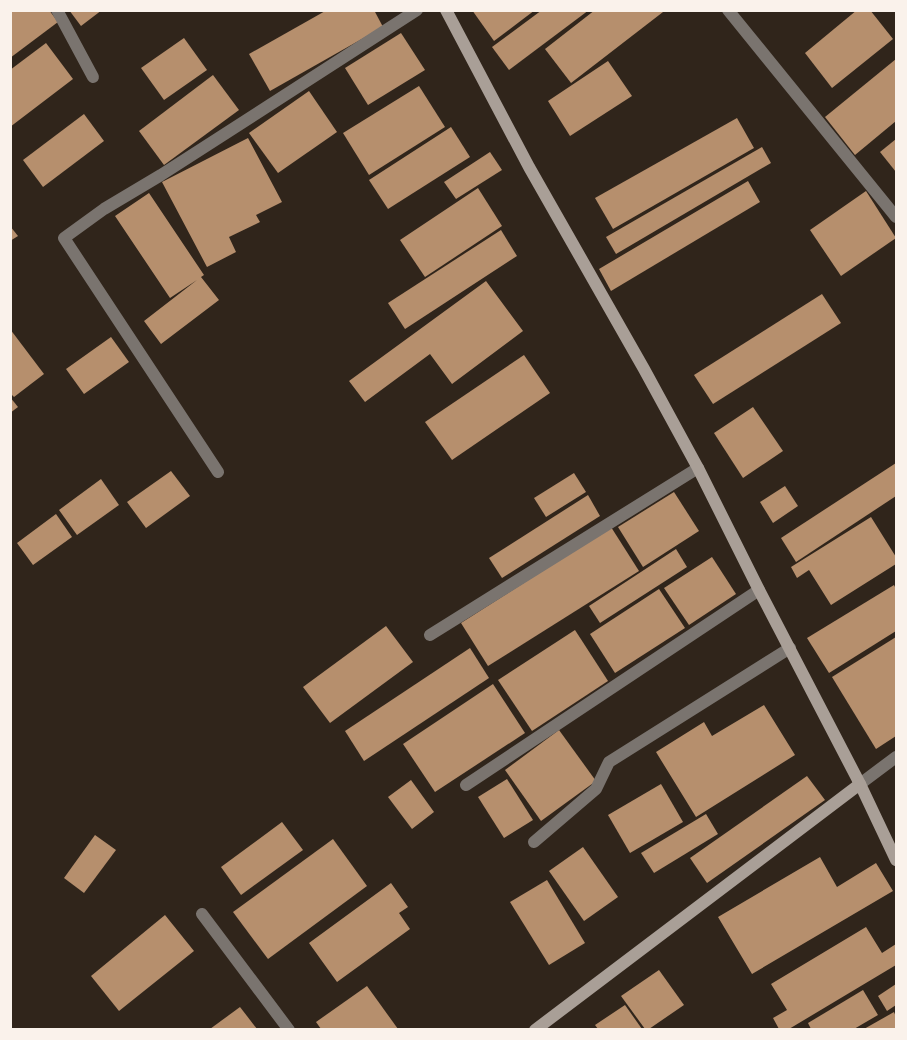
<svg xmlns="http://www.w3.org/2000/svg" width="907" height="1040" viewBox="0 0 907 1040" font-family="'Space Grotesk',sans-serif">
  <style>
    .building { fill: #b68f6d }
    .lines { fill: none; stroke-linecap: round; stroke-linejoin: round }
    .street { stroke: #7a746f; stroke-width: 12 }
    .secondary { stroke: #a99f97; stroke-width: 12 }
  </style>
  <rect width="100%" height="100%" fill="#30251b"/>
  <g class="building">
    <path d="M10,10H49L58,22L10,58Z"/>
    <path d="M69,10H102L81,26Z"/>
    <path d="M327,10H374L383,27L270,91L249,54Z"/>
    <path d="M472,10H535L494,41Z"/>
    <path d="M542,10H589L509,70L492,47Z"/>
    <path d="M595,10H662L663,12L571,83L545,49Z"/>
    <path d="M857,10H870L893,39L832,88L805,53Z"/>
    <path d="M401,33L425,70L368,105L345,68Z"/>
    <path d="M184,38L207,70L164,100L141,68Z"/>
    <path d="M46,43L73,79L10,127V70Z"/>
    <path d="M896,59V121L855,155L825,117Z"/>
    <path d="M608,61L632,96L570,136L548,101Z"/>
    <path d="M213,75L239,110L164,165L139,131Z"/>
    <path d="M419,86L445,127L369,175L343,133Z"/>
    <path d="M309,91L337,132L278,173L249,133Z"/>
    <path d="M84,114L104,141L43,187L23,160Z"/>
    <path d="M737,118L754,148L613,229L595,198Z"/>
    <path d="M451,127L470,157L388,209L369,180Z"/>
    <path d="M248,138L282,202L256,215L260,222L229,237L236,252L207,267L162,182Z"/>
    <path d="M896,139V172L880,152Z"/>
    <path d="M762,147L771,163L616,254L606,237Z"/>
    <path d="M490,152L502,170L456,199L444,182Z"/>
    <path d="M748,181L760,202L611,291L599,269Z"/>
    <path d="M478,188L502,226L425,277L400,240Z"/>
    <path d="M866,191L896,238L841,276L810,230Z"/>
    <path d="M149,193L204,275L201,277L219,300L161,344L144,321L197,280L170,298L115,216Z"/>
    <path d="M10,226L18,236L10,241Z"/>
    <path d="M501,230L517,256L405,329L388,303Z"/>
    <path d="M486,281L523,331L452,384L430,354L365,402L349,381Z"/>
    <path d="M822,294L841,323L713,404L694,375Z"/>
    <path d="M10,329L44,374L14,397L10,393Z"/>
    <path d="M111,337L129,362L84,394L66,369Z"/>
    <path d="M524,355L550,393L452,460L425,422Z"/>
    <path d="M10,397L18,407L10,413Z"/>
    <path d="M753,407L783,451L743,478L714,433Z"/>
    <path d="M896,463V496L796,562L781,538Z"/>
    <path d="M171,471L190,496L146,528L127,502Z"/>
    <path d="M574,473L586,492L546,517L534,498Z"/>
    <path d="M101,479L119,505L77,535L59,510Z"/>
    <path d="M785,486L798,506L773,523L760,502Z"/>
    <path d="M674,492L699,531L643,567L618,527Z"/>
    <path d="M588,495L600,516L502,578L489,558Z"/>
    <path d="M56,514L72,537L33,565L17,543Z"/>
    <path d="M871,517L896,557V564L831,605L809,570L797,578L791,567Z"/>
    <path d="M611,527L639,571L488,666L461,623Z"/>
    <path d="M676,549L687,567L600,623L589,606Z"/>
    <path d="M712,557L736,594L689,625L664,588Z"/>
    <path d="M894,585L896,589V631L829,673L807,638Z"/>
    <path d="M659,589L685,628L615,673L590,634Z"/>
    <path d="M386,626L413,662L330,723L303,687Z"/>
    <path d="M575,630L608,681L532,731L498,680Z"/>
    <path d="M896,637V736L876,749L832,677Z"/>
    <path d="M470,648L489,678L364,761L345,731Z"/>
    <path d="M493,684L525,733L435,792L403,744Z"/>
    <path d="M764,705L795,755L696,817L656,752L704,722L712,736Z"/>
    <path d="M559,730L596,781L541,821L505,770Z"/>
    <path d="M807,776L825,800L707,883L690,858Z"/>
    <path d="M507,779L533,820L504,838L478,797Z"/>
    <path d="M411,780L434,812L412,829L388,797Z"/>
    <path d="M661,784L683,822L630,853L608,815Z"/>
    <path d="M706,814L718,834L654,873L641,853Z"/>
    <path d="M282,822L303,850L241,895L221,867Z"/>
    <path d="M95,835L116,850L84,893L64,878Z"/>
    <path d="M333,839L367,886L268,959L233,912Z"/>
    <path d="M583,847L618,897L584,921L549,871Z"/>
    <path d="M820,857L837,887L876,863L893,891L752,974L718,917Z"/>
    <path d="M547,880L585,943L549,965L510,902Z"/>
    <path d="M391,883L408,907L399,913L410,929L337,982L309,943Z"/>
    <path d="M165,915L194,951L119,1011L91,976Z"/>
    <path d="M866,927L882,953L896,944V965L789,1029H779L773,1018L787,1010L771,984Z"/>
    <path d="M659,970L684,1005L649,1029H645L621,996Z"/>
    <path d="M896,984V1005L887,1011L878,996Z"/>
    <path d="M367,986L398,1029H321L316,1022Z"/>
    <path d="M863,990L878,1015L854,1029H811L808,1023Z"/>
    <path d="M625,1005L642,1029H598L595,1025Z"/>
    <path d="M240,1007L257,1029H210Z"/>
    <path d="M894,1012L896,1017V1029H864Z"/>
  </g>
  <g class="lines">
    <g class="street">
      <path d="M57,10L93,77"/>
      <path d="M728,10L896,217"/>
      <path d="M218,472L64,238L104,209L161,175L417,10"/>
      <path d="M430,635L698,468"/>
      <path d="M860,784L896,757"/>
      <path d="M466,785L759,590"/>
      <path d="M534,842L596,789L609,762L790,648"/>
      <path d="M202,914L289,1030"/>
    </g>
    <g class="secondary">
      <path d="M446,10L529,167L644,369L698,468L759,590L860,784L896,860"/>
      <path d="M535,1030L860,784"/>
    </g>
  </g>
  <rect width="907" height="1040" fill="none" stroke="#faf2eb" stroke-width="24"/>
</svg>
